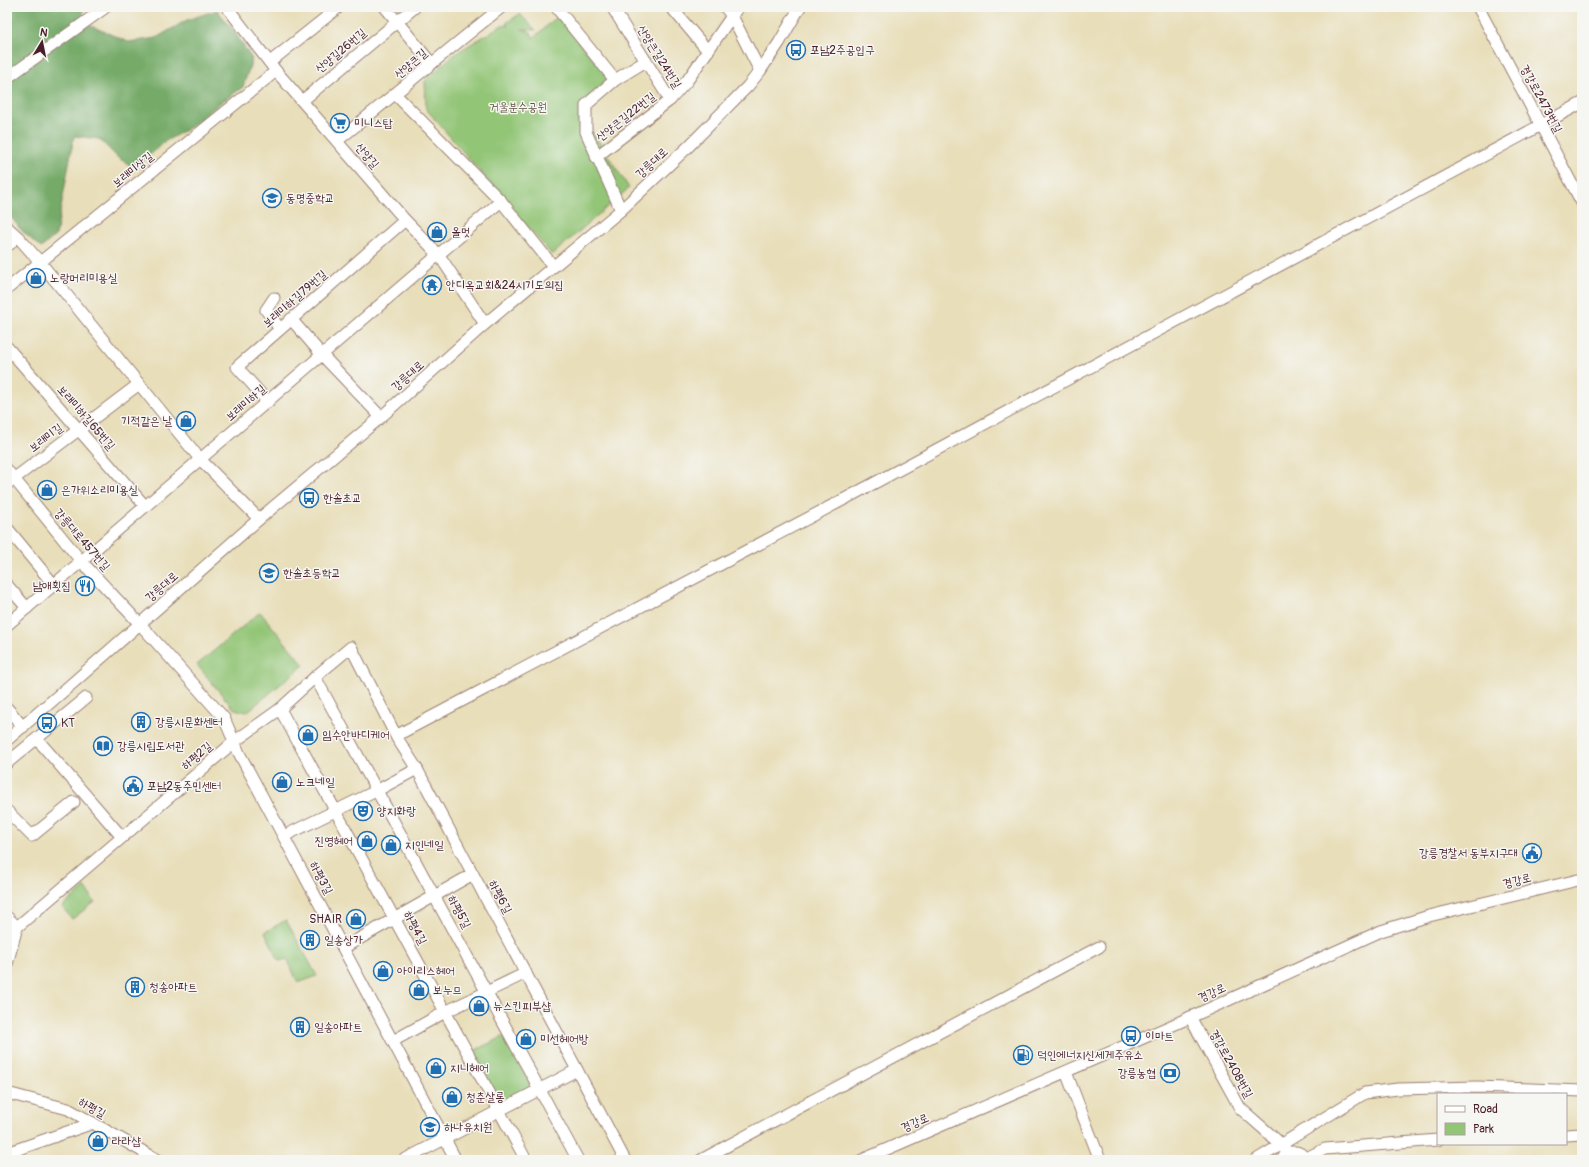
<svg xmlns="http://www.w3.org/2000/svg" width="1589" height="1167" viewBox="0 0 1589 1167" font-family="Pangolin,'Poor Story',sans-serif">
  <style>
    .green { fill: #92c576; stroke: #6e7250 }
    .forest { fill: #75aa67; stroke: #606449 }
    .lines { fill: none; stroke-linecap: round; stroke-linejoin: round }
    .minor-casing { stroke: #997e72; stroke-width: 13 }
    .minor { stroke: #fff; stroke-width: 11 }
    .labels { text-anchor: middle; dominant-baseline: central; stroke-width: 3; stroke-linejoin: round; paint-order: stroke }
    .poi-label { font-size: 12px; fill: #4a1f2b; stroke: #f6f6f2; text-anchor: start }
    .street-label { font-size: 12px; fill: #4a1f2b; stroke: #f6f6f2 }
    .park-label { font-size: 12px; fill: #605142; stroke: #f6f6f2 }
  </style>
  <rect width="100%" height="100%" fill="#f6f6f2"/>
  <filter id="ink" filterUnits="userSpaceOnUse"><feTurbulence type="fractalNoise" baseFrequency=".025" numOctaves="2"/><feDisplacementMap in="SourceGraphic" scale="8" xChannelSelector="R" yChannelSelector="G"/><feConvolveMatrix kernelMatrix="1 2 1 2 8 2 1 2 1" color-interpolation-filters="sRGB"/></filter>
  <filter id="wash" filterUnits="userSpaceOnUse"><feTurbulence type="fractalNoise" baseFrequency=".012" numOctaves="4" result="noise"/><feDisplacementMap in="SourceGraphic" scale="16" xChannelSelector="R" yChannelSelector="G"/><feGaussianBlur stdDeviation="0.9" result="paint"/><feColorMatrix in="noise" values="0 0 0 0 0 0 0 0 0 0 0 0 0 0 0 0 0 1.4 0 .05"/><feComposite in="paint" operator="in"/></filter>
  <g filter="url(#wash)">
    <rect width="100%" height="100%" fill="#e8deb9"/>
    <g class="green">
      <path d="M520,14L536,30L521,29L531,32L533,38L557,17L612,81L590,106V128L629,188L552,255L426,109L425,81L453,55L502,25L509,26L506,23Z"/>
      <path d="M260,612L304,665L247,712L234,709L197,665Z"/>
      <path d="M85,887L95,902L72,919L62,907Z"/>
      <path d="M286,920L317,976L298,983L287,959L279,961L265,932Z"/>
      <path d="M507,1035L535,1087L500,1106L471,1052Z"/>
    </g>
    <path class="forest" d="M7,7H83V22L128,42L156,38L187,20L217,10L234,31L252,59L243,87L220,103L191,127L164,142L147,158L133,167L117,157L99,139L74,136L56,235L41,248L21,230L7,212Z"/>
  </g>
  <g filter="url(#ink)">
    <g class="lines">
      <g class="minor-casing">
        <g id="minor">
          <path d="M227,7L276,71L405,220L439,255L485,324"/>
          <path d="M385,7L431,63"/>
          <path d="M556,7L615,80"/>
          <path d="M612,7L670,100"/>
          <path d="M671,7L708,51"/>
          <path d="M725,7L732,16L760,71"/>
          <path d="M1478,7L1582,203"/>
          <path d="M270,62L339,7"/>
          <path d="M7,78L106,7"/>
          <path d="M396,95L501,201L553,266"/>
          <path d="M302,101L415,7"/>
          <path d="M337,141C392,97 446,51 502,7"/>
          <path d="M596,157L670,100L687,81L738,7"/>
          <path d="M621,210L586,132V105L615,80L646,61"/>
          <path d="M7,227L18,237L40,262L200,459L259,519"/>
          <path d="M7,246L11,243"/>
          <path d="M7,289L276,71"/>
          <path d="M274,298L266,310L280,329"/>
          <path d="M291,319L322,355L381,417"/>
          <path d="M7,347L145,506"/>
          <path d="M268,402L237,367L405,220"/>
          <path d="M7,470L81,561L140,624L224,718L239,753L456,1160"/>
          <path d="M7,484L139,384"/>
          <path d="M7,528L54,585"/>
          <path d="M7,585L27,608"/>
          <path d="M7,625L501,201"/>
          <path d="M315,677L578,1160"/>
          <path d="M7,708L23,727"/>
          <path d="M280,709L526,1160"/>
          <path d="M403,732L854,494L1582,103"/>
          <path d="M37,739L122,837"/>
          <path d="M7,740L75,681L259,519L381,417L485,324L621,210L688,147L748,86L760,71L779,43L800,7"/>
          <path d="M7,763L86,698"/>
          <path d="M7,811L32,836L74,802"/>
          <path d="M284,836L378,790L417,769"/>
          <path d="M7,917L17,927"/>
          <path d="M343,948L473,874"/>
          <path d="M7,964L17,927L234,742L280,709L315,677L351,647L397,738L417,769L625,1160"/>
          <path d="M1190,1017L1240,1108L1281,1144L1288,1153"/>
          <path d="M393,1041L445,1012L526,973"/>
          <path d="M1066,1072L1100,1160"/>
          <path d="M7,1093L68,1109L158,1160"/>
          <path d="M1566,1135L1582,1134"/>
          <path d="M7,1153L93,1123"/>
          <path d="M1306,1158L1325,1149L1438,1140"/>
          <path d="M404,1160L577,1070"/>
          <path d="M701,1160L1099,947"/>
          <path d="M862,1160L1173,1025L1381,931L1429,916L1582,879"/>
          <path d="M1256,1160L1365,1093L1398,1089L1477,1087L1582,1091"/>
          <path d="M1282,1160C1288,1149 1300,1149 1306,1160"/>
        </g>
      </g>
      <use href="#minor" class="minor"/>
    </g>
  </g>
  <defs>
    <g id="bus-ring" transform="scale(1)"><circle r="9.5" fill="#f6f6f2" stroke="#1f6fb2" stroke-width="1.5"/><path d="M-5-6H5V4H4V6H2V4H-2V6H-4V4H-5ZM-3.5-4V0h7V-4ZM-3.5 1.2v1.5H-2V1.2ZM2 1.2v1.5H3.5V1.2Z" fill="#1f6fb2"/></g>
    <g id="supermarket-ring" transform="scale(1)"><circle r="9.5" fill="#f6f6f2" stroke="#1f6fb2" stroke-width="1.5"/><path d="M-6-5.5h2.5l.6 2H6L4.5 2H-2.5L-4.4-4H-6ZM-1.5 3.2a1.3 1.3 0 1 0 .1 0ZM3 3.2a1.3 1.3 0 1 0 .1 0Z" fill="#1f6fb2"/></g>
    <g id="school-ring" transform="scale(1)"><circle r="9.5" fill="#f6f6f2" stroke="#1f6fb2" stroke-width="1.5"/><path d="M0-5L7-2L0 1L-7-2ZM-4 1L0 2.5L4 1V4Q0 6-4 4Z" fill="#1f6fb2"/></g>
    <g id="shop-ring" transform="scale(1)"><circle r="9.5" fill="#f6f6f2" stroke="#1f6fb2" stroke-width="1.5"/><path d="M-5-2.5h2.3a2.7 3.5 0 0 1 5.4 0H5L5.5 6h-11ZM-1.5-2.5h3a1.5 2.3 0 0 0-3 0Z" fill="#1f6fb2"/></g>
    <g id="temple-ring" transform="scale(1)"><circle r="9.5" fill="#f6f6f2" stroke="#1f6fb2" stroke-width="1.5"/><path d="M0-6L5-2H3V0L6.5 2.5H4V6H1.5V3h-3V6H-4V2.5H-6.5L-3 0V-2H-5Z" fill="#1f6fb2"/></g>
    <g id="restaurant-ring" transform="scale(1)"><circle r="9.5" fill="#f6f6f2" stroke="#1f6fb2" stroke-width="1.5"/><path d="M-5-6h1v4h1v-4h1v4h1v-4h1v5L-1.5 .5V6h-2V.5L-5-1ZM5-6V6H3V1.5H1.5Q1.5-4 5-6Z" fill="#1f6fb2"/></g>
    <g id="building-ring" transform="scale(1)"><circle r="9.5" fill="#f6f6f2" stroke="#1f6fb2" stroke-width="1.5"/><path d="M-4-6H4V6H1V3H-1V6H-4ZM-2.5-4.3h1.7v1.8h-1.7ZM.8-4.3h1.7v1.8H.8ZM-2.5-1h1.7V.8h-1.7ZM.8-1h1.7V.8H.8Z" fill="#1f6fb2"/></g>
    <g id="library-ring" transform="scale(1)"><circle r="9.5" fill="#f6f6f2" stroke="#1f6fb2" stroke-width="1.5"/><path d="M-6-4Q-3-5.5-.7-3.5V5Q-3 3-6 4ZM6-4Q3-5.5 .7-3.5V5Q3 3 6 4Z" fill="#1f6fb2"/></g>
    <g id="civic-ring" transform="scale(1)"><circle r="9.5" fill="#f6f6f2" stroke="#1f6fb2" stroke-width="1.5"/><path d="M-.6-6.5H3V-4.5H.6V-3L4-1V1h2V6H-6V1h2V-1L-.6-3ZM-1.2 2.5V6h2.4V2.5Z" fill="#1f6fb2"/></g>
    <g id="theatre-ring" transform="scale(1)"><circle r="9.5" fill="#f6f6f2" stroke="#1f6fb2" stroke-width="1.5"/><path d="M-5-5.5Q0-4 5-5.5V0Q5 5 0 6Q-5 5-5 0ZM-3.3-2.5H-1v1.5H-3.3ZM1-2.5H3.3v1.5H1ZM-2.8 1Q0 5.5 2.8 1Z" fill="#1f6fb2"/></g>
    <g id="fuel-ring" transform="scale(1)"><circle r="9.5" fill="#f6f6f2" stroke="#1f6fb2" stroke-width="1.5"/><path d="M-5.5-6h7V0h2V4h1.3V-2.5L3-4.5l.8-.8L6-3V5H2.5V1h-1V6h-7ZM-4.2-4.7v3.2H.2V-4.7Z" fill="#1f6fb2"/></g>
    <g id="bank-ring" transform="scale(1)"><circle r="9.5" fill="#f6f6f2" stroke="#1f6fb2" stroke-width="1.5"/><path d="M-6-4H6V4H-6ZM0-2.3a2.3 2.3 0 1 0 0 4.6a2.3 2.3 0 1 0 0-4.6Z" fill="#1f6fb2"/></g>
  </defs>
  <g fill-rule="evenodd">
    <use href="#bus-ring" x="796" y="50"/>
    <use href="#supermarket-ring" x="340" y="123"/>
    <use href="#school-ring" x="272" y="198"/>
    <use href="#shop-ring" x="437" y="232"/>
    <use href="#shop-ring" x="36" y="278"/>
    <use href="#temple-ring" x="432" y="285"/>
    <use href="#shop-ring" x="186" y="421"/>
    <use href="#shop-ring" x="47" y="490"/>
    <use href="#bus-ring" x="309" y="498"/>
    <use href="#school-ring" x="269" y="573"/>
    <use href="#restaurant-ring" x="85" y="586"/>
    <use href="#building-ring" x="141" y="722"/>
    <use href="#bus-ring" x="47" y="723"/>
    <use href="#shop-ring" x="308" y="735"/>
    <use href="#library-ring" x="103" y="746"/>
    <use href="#shop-ring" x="282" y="782"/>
    <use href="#civic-ring" x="133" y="786"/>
    <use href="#theatre-ring" x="363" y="811"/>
    <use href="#shop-ring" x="367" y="841"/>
    <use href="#shop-ring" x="391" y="845"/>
    <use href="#civic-ring" x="1532" y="853"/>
    <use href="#shop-ring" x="356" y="919"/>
    <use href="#building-ring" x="310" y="940"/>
    <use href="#shop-ring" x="383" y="971"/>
    <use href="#building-ring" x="135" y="987"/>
    <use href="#shop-ring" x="419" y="990"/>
    <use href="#shop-ring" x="479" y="1006"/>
    <use href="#building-ring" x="300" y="1027"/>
    <use href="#bus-ring" x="1131" y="1036"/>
    <use href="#shop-ring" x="526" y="1039"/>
    <use href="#fuel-ring" x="1023" y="1055"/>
    <use href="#shop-ring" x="436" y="1068"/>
    <use href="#bank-ring" x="1170" y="1073"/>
    <use href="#shop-ring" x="452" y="1097"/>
    <use href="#school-ring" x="430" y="1127"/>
    <use href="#shop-ring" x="98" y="1141"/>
  </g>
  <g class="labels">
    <g class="poi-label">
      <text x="810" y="50">포남2주공입구</text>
      <text x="354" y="123">미니스탑</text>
      <text x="286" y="198">동명중학교</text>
      <text x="451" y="232">올멋</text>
      <text x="50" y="278">노랑머리미용실</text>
      <text x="446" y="285">안디옥교회&amp;24시기도의집</text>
      <text x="172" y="421" text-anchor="end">기적같은 날</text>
      <text x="61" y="490">은가위소리미용실</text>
      <text x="323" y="498">한솔초교</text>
      <text x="283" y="573">한솔초등학교</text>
      <text x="71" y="586" text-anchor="end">남애횟집</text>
      <text x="155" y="722">강릉시문화센터</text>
      <text x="61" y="723">KT</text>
      <text x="322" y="735">임수안바디케어</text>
      <text x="117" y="746">강릉시립도서관</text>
      <text x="296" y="782">노크네일</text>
      <text x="147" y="786">포남2동주민센터</text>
      <text x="377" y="811">양지화랑</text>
      <text x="353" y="841" text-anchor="end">진영헤어</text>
      <text x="405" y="845">지인네일</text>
      <text x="1518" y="853" text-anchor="end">강릉경찰서 동부지구대</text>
      <text x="342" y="919" text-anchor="end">SHAIR</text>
      <text x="324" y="940">일송상가</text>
      <text x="397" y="971">아이리스헤어</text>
      <text x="149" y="987">청송아파트</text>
      <text x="433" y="990">보누므</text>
      <text x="493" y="1006">뉴스킨피부샵</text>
      <text x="314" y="1027">일송아파트</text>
      <text x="1145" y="1036">이마트</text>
      <text x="540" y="1039">미선헤어방</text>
      <text x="1037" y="1055">덕인에너지신세게주유소</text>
      <text x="450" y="1068">지니헤어</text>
      <text x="1156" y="1073" text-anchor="end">강릉농협</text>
      <text x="466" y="1097">청춘살롱</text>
      <text x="444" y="1127">하나유치원</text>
      <text x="112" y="1141">라라샵</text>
    </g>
    <g class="street-label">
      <text transform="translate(341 51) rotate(-40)">산양길26번길</text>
      <text transform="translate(659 57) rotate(58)">산양큰길24번길</text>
      <text transform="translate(411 64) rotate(-41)">산양큰길</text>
      <text transform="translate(1541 99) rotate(62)">경강로2473번길</text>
      <text transform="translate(626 117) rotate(-38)">산양큰길22번길</text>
      <text transform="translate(367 156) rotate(49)">산양길</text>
      <text transform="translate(652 163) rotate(-43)">강릉대로</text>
      <text transform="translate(133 170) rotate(-39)">보래미상길</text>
      <text transform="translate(295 299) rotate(-41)">보래미하길79번길</text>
      <text transform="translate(408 376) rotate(-42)">강릉대로</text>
      <text transform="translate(246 403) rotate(-41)">보래미하길</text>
      <text transform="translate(86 418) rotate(49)">보래미하길65번길</text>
      <text transform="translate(46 438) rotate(-37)">보래미길</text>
      <text transform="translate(82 540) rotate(49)">강릉대로457번길</text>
      <text transform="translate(162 587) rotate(-41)">강릉대로</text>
      <text transform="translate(197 756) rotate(-40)">하평2길</text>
      <text transform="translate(321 878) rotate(62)">하평3길</text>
      <text transform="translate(1517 881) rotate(-14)">경강로</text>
      <text transform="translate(500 897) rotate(62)">하평6길</text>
      <text transform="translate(459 912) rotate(62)">하평5길</text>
      <text transform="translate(415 928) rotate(62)">하평4길</text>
      <text transform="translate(1212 993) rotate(-24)">경강로</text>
      <text transform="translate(1231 1064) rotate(61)">경강로2408번길</text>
      <text transform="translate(92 1108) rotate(29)">하평길</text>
      <text transform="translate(915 1123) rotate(-23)">경강로</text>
    </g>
    <g class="park-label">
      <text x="518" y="107">거울분수공원</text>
    </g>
  </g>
  <rect width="1589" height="1167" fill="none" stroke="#f6f6f2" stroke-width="24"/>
  <rect x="1437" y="1093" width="130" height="52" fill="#f6f6f2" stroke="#b1a0a2"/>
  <rect x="1445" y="1106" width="20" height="6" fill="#ffffff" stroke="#b1a0a2"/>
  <text x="1473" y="1113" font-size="12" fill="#4a1f2b">Road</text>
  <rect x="1445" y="1123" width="20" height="12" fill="#92c576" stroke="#b1a0a2"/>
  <text x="1473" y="1133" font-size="12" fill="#4a1f2b">Park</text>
  <g transform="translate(42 42) rotate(10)" stroke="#f6f6f2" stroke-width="3" paint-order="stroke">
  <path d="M0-3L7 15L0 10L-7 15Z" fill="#4a1f2b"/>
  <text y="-6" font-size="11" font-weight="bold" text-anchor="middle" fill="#4a1f2b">N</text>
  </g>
</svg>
